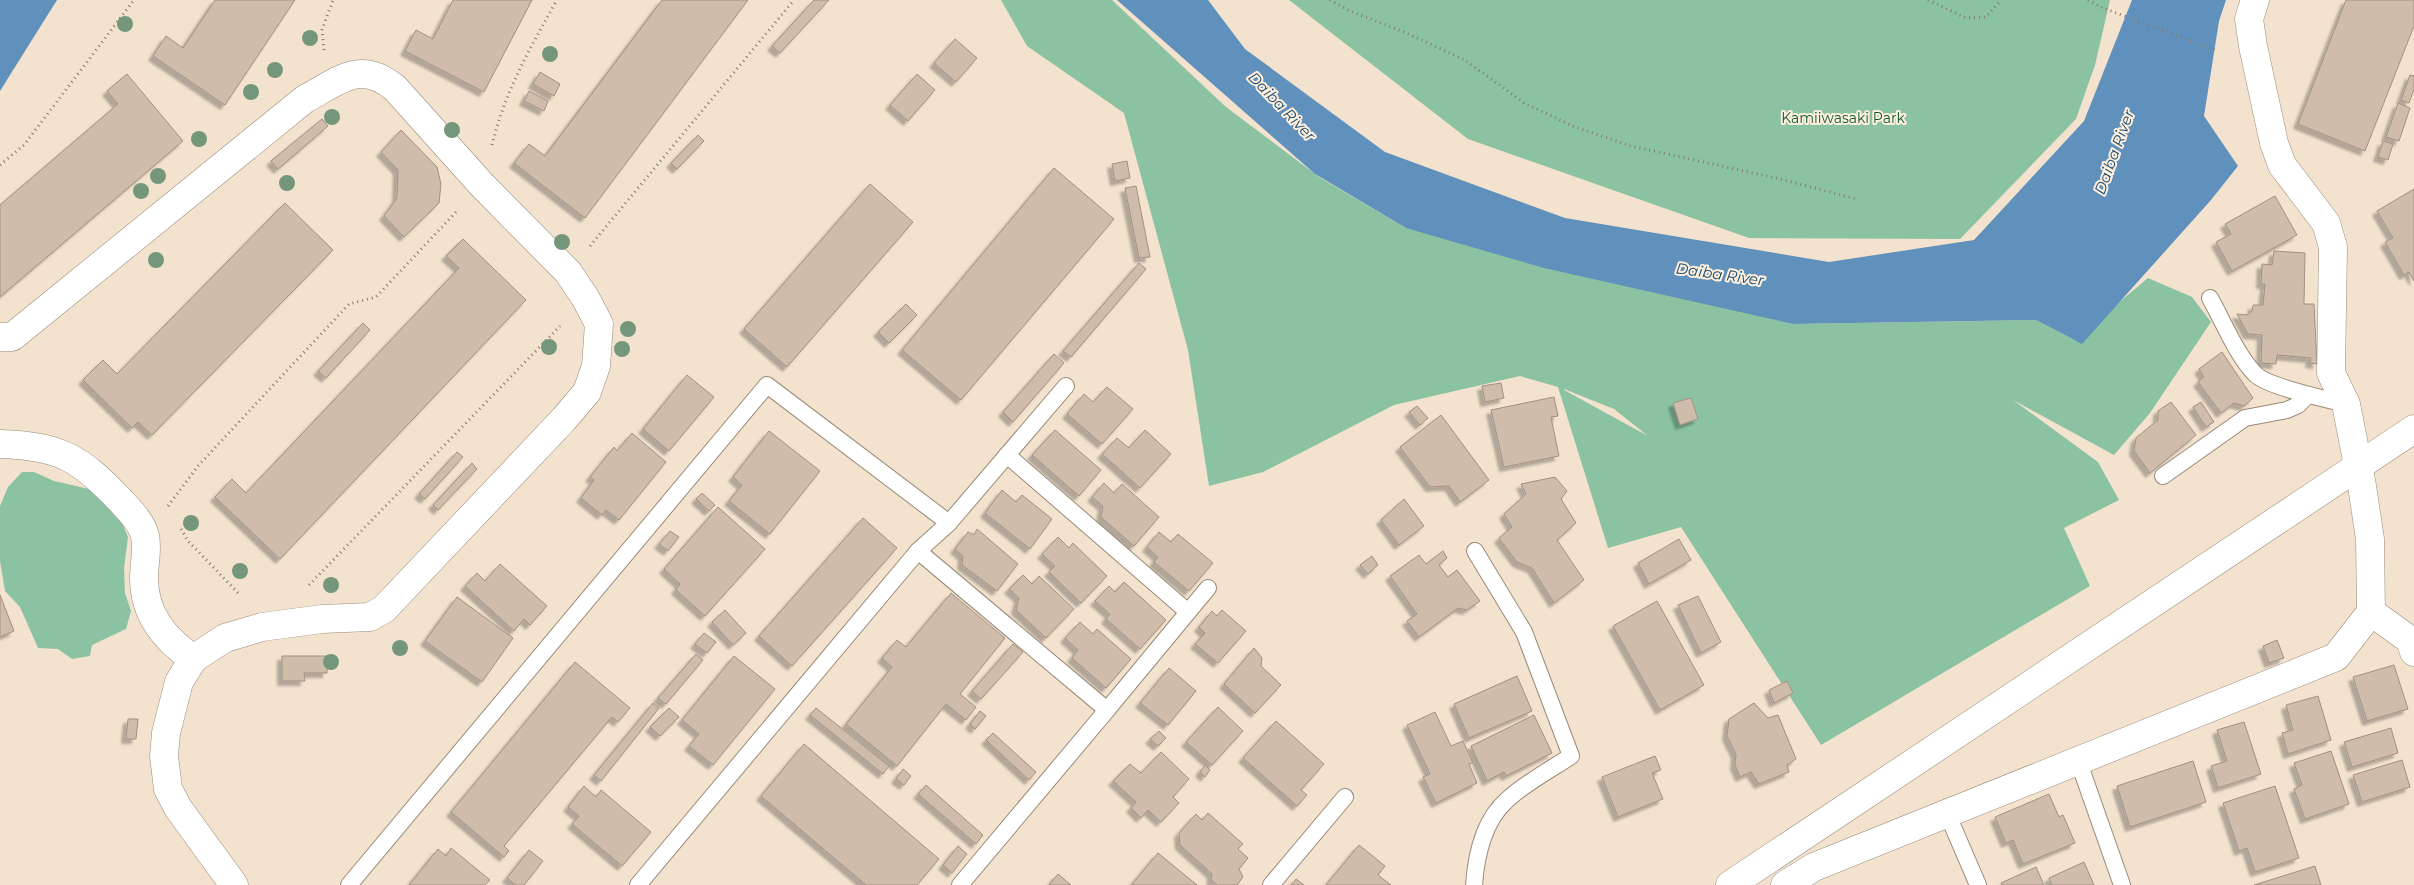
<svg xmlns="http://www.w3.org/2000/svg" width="2414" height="885" viewBox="0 0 2414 885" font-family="Montserrat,sans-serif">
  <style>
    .green { fill: #8bc3a2; fill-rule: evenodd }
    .water { fill: #6091bc }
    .building { fill: #cfbcab; stroke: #a39081; filter: url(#shadow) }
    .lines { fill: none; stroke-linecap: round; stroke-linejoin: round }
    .lane-casing { stroke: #998a78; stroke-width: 18 }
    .street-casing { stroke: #998a78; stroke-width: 29 }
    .secondary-casing { stroke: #998a78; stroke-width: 29 }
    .path { stroke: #857b6d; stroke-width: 3; stroke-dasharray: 1 4; stroke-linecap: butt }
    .lane { stroke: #fff; stroke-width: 16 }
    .street { stroke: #fff; stroke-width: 28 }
    .secondary { stroke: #fff; stroke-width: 28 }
    .tree { fill: #74977c }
    .labels { text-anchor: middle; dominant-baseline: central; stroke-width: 4; stroke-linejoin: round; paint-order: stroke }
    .park-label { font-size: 14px; fill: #0c5a38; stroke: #ffefdb }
    .water-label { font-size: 15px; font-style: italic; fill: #154c77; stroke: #ffefdb }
  </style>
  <defs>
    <filter id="shadow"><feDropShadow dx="-4.5" dy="4.5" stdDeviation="1" flood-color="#0004"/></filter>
  </defs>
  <rect width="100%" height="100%" fill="#f2e2ce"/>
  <g class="green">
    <path d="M1001,0H1112L1226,107L1319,177L1406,228L1793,324L2036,320L2074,340L2148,278L2192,297L2211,322L2150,413L2114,455L2013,400L2098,462L2119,500L2064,528L2090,586L1821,745L1681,527L1608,548L1558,387L1520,376L1394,405L1263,472L1209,486L1188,350L1124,113L1027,46ZM1564,389L1614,409L1648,436L1564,390Z"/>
    <path d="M1289,0H2110L2095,65L2076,119L1960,239L1749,238L1468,139Z"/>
    <path d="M22,472H34L54,481L89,489L119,516L128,537L124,568L125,593L131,611L126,629L92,645L90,656L72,659L58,649L38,648L20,607L5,591L0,561V506L8,487Z"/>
  </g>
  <g class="water">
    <path d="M0,0H57L0,91Z"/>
    <path d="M1117,0H1208L1245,49L1385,152L1565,218L1829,262L1974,240L2084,121L2132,0H2226L2219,21L2204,116L2238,166L2211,200L2082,344L2036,320L1793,324L1544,268L1406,228L1315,174Z"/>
  </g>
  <g class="building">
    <path d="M215,0H295L225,105L153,56L166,36L183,48Z"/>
    <path d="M453,0H532L484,92L405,51L416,30L433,39Z"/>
    <path d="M662,0H748L585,218L514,163L529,144L545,156Z"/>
    <path d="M814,0H829L780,53L772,46Z"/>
    <path d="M2346,0H2414V26L2365,151L2298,124Z"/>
    <path d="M955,39L977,58L956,82L934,63Z"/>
    <path d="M540,72L560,84L554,96L533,84Z"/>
    <path d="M127,74L183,141L0,297V205L118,104L107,91Z"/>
    <path d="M917,74L935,90L908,121L890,105Z"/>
    <path d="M2410,75L2414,76V89L2409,103L2401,100Z"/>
    <path d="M529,91L548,101L544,111L524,101Z"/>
    <path d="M2398,103L2410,108L2399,141L2386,137Z"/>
    <path d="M322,119L328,126L278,169L271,161Z"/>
    <path d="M401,130L437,167L441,184L439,203L404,237L384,216L397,198L398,170L381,152Z"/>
    <path d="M698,135L704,141L677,169L671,163Z"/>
    <path d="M2383,141L2393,144L2388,160L2378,157Z"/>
    <path d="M1127,161L1130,178L1115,181L1112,164Z"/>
    <path d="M1054,168L1114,219L961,400L902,350Z"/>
    <path d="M870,184L913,222L787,367L744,329Z"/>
    <path d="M1136,186L1150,257L1139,258L1125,188Z"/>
    <path d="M2414,189V281L2409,272L2404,275L2385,242L2393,238L2377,211Z"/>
    <path d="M2275,196L2297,235L2232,271L2216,242L2231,234L2225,224Z"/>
    <path d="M285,203L333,250L152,435L138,422L132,428L83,380L103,360L117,374Z"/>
    <path d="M463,239L526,300L280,559L215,497L232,479L246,493L459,268L446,256Z"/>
    <path d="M2274,251L2305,253L2304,304H2314L2317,364L2310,363L2311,358L2277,355L2276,364L2261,363L2262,335L2248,334L2237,314L2247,315L2252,311L2253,305H2263L2265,284H2261L2262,264L2272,265Z"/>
    <path d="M1139,263L1146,269L1071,357L1063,351Z"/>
    <path d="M906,304L917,315L889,343L878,332Z"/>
    <path d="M363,323L370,330L326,378L318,371Z"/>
    <path d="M2222,352L2253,398L2244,406L2234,403L2221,413L2198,382L2204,377L2199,369Z"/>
    <path d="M1054,354L1064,363L1013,422L1003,412Z"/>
    <path d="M687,375L714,397L669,451L643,429Z"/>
    <path d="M1501,383L1504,398L1485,402L1482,386Z"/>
    <path d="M1107,387L1133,409L1102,444L1067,414L1084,394L1093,402Z"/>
    <path d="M1554,397L1558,416L1551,417L1559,456L1504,467L1491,410Z"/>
    <path d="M1691,398L1698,419L1680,425L1673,403Z"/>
    <path d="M2171,402L2196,435L2150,473L2134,451L2136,438L2158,420V411Z"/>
    <path d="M2201,402L2214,422L2206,427L2193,407Z"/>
    <path d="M1417,406L1428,418L1420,425L1409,412Z"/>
    <path d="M1441,415L1489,480L1460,502L1449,486L1430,487L1400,447Z"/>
    <path d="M1055,430L1101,470L1079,496L1032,455Z"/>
    <path d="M1145,430L1171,454L1140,488L1102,454L1117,438L1129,448Z"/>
    <path d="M769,431L820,471L770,534L729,501L742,485L733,477Z"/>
    <path d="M632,433L666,462L619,520L606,510L602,515L581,498L594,480L590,477L614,447L617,451Z"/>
    <path d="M457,452L463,457L425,499L419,494Z"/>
    <path d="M472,463L477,469L438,510L433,505Z"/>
    <path d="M1555,477L1567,491L1561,499L1576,523L1557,540L1584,580L1554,603L1532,568L1517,562L1499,538L1512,527L1504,514L1526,494L1521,484Z"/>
    <path d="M1104,483L1114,493L1122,484L1159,517L1134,546L1101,517L1103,506L1092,497Z"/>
    <path d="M1002,490L1016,502L1022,495L1052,519L1030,549L985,513Z"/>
    <path d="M702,493L715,505L709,511L696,499Z"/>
    <path d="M1404,499L1424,526L1399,545L1381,520Z"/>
    <path d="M718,507L765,549L705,616L676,590L680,584L664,569Z"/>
    <path d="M863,518L897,548L792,666L759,636Z"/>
    <path d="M977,529L1018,564L997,591L962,565L963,556L955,549L968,532L974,535Z"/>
    <path d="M670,531L679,537L668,551L659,544Z"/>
    <path d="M1159,532L1171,542L1178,534L1213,563L1189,591L1154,562L1158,557L1147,547Z"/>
    <path d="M1058,537L1069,548L1073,543L1107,576L1081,603L1049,572L1055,566L1042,554Z"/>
    <path d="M1679,539L1691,560L1649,584L1638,563Z"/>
    <path d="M1443,551L1447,558L1439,565L1448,577L1457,570L1480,601L1467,610L1458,608L1419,637L1407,621L1417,614L1390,576L1419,555L1426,564Z"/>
    <path d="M1372,556L1378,565L1368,574L1360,565Z"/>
    <path d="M500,564L547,606L530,625L524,619L514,631L465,586L477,573L485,581Z"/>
    <path d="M1023,575L1032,584L1039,576L1074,609L1046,638L1016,610L1019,598L1009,589Z"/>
    <path d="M1124,582L1166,620L1140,649L1106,619L1110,614L1095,601L1109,586L1115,592Z"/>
    <path d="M951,593L1005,638L960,694L976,707L966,720L946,704L897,766L846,724L892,667L882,658L897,640L906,647Z"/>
    <path d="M0,595L14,631L0,637Z"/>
    <path d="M1698,596L1721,642L1701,653L1678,605Z"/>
    <path d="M457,597L513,638L482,682L425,641Z"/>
    <path d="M1657,601L1704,685L1660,710L1613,626Z"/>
    <path d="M725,610L746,633L733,645L712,622Z"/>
    <path d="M1222,610L1246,631L1218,663L1195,644L1205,633L1199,627L1212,611L1217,616Z"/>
    <path d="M1080,622L1093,634L1097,629L1131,659L1106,688L1072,658L1078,650L1065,638Z"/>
    <path d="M704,633L716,642L707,653L695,644Z"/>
    <path d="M2277,640L2284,658L2269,663L2263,646Z"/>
    <path d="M1013,644L1023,652L981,699L972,691Z"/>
    <path d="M1254,648L1262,658L1261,666L1281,685L1255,713L1224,684Z"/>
    <path d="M696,654L703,660L666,704L658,698Z"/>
    <path d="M282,656H327V673H304L305,681H282Z"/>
    <path d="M734,656L775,689L713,765L689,746L699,734L682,720Z"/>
    <path d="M575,662L630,708L618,722L612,717L504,846L509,851L504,857L451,812Z"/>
    <path d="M2394,665L2408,709L2367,721L2353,677Z"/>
    <path d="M1169,668L1196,691L1168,725L1140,703Z"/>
    <path d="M1517,676L1532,711L1469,738L1454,704Z"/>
    <path d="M1787,681L1793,693L1774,703L1769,690Z"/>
    <path d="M2318,696L2331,740L2288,754L2282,733L2293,730L2286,705Z"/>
    <path d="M653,703L659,708L601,781L594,775Z"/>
    <path d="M1754,703L1768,718L1778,715L1796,759L1787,765L1789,772L1759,784L1751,772L1740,777L1735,765L1736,754L1727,736L1729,719Z"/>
    <path d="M1218,707L1243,731L1212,765L1186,742Z"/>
    <path d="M669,708L679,717L660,736L650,727Z"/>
    <path d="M816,708L889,766L883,774L810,715Z"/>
    <path d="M980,711L986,716L975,729L970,724Z"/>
    <path d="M1435,712L1451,746L1463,741L1473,763L1469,764L1477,783L1436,803L1423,777L1430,774L1407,725Z"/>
    <path d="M1534,715L1552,753L1506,776L1504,772L1487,781L1471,746Z"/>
    <path d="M128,719H138L136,739H126Z"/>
    <path d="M1276,721L1324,764L1301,790L1307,795L1297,806L1243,758Z"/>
    <path d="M2244,722L2261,774L2218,788L2211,766L2227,761L2217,730Z"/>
    <path d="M2391,728L2398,753L2352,767L2344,742Z"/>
    <path d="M1159,731L1166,738L1158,746L1150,739Z"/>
    <path d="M993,733L1036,772L1029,780L986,740Z"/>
    <path d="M804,744L939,859L917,885H866L761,796Z"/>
    <path d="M2331,751L2349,804L2305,819L2294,789L2302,785L2294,763Z"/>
    <path d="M1161,752L1189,779L1173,797L1179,803L1161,822L1148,810L1141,818L1131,808L1136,802L1113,781L1130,764L1141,773Z"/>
    <path d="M1655,756L1661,770L1652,773L1663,799L1618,817L1602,777Z"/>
    <path d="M2402,760L2410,787L2362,802L2353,775Z"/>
    <path d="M2193,761L2206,802L2130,827L2117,786Z"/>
    <path d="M1205,765L1210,770L1205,777L1200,772Z"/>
    <path d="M903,769L911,776L904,785L896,779Z"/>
    <path d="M926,785L983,835L976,844L918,794Z"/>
    <path d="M584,786L596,797L601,790L651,832L622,866L572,824L579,816L568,807Z"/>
    <path d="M2275,786L2299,858L2255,872L2247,848L2239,851L2223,803Z"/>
    <path d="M2049,794L2059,817L2063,815L2075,843L2023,864L2013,840L2006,843L1995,817Z"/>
    <path d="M1208,813L1243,844L1238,849L1248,858L1239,869L1243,877L1237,885H1217L1211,880L1212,874L1180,845L1179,833L1196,814L1202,820Z"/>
    <path d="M1359,845L1385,866L1378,875L1391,885H1326Z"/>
    <path d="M958,846L967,854L952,873L943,865Z"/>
    <path d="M451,848L490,880L485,885H409L438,849L446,856Z"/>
    <path d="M529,850L543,861L524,885H516L507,878Z"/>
    <path d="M1158,853L1197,885H1134L1132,884Z"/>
    <path d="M2084,862L2094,885H2052L2049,878Z"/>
    <path d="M2315,866L2321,885H2254Z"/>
    <path d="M2036,867L2044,885H2002L2001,883Z"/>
    <path d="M1058,874L1071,885H1049Z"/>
    <path d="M1296,879L1304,885H1291Z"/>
  </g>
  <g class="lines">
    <g class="lane-casing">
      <g id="lane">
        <path d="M2210,298C2224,323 2236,354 2255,374C2268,387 2326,399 2346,404"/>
        <path d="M1007,455L1188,612"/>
        <path d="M2163,476L2245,418L2287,410L2298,405L2308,395"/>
        <path d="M918,551L1107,710L960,885"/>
        <path d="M1107,710L1208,588"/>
        <path d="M2078,760L2122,885"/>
        <path d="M1947,813L1978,885"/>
        <path d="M349,885L767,385L949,523"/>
        <path d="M638,885L918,551L949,523L1066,386"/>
        <path d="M1271,885L1345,797"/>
        <path d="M1474,885C1476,856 1484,820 1507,800C1525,783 1550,770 1571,756L1524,632L1475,551"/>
      </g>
    </g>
    <g class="street-casing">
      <g id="street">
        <path d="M0,337H12L305,99C339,81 360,59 395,88L482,185L568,272L586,299L599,324L596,366L587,392L564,419L384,609L370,617L322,619L262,627L225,638L193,659L179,682L166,733L164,756L168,789L178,808L234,885"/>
        <path d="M0,444C59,446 79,457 119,499C128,509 142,522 145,536C148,549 144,564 144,578C144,615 165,639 193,659"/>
        <path d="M2371,612L2410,640L2414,652"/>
        <path d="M1785,885L1814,867L2336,657L2371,612L2370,539L2362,486L2346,404L2331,373L2333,247L2326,223L2282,165L2274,143L2253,46L2249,19L2255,0"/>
      </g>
    </g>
    <g class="secondary-casing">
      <path id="secondary" d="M1730,885L2414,429"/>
    </g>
    <g class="path">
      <path d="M1330,0L1350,11L1404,32L1465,60L1524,103L1575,127L1631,146L1776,178L1857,199"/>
      <path d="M1928,0L1966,18L1986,17L2001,0"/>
      <path d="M2088,0L2103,8L2218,51"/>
      <path d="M324,50L322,30L333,0"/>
      <path d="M492,145C505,91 530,48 557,0"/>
      <path d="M0,165L24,145L134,0"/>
      <path d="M590,246L794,0"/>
      <path d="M168,506L198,466L349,304L376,297L458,210"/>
      <path d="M181,529L188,541L240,595"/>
      <path d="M309,585L560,326"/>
    </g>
    <use href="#lane" class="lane"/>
    <use href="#street" class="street"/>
    <use href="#secondary" class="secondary"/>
  </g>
  <g class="tree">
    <circle cx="125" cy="24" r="8"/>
    <circle cx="310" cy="38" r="8"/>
    <circle cx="550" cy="54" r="8"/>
    <circle cx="275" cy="70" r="8"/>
    <circle cx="251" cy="92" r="8"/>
    <circle cx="332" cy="117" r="8"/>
    <circle cx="452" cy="130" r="8"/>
    <circle cx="199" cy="139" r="8"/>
    <circle cx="158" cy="176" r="8"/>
    <circle cx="287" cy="183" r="8"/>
    <circle cx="141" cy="191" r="8"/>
    <circle cx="562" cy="242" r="8"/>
    <circle cx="156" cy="260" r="8"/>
    <circle cx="628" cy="329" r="8"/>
    <circle cx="549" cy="347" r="8"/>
    <circle cx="622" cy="349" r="8"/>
    <circle cx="191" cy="523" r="8"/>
    <circle cx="240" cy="571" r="8"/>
    <circle cx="331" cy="585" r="8"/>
    <circle cx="400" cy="648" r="8"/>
    <circle cx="331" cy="662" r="8"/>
  </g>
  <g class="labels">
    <g class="park-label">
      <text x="1843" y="118">Kamiiwasaki Park</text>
    </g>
    <g class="water-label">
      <text transform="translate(1282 106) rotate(46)">Daiba River</text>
      <text transform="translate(2114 152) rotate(-70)">Daiba River</text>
      <text transform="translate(1720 274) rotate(8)">Daiba River</text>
    </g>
  </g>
</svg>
